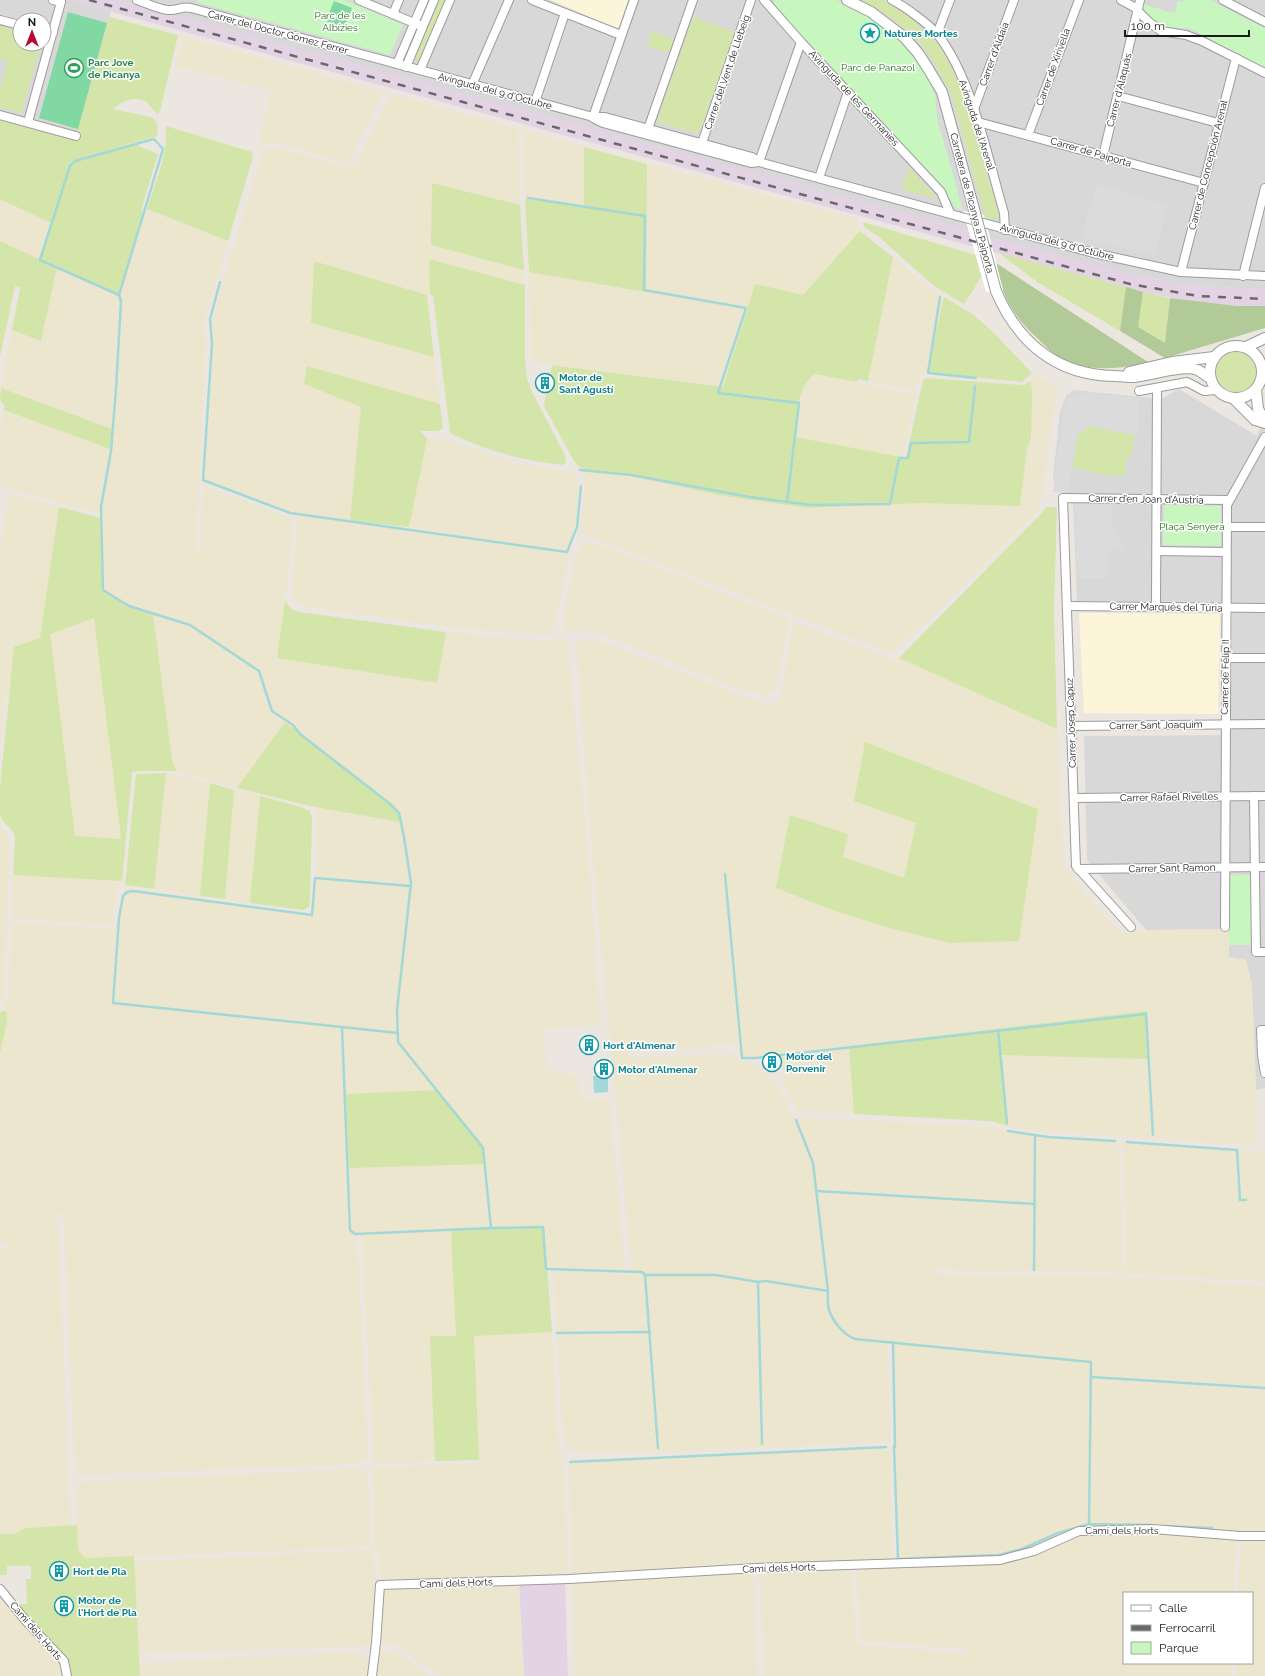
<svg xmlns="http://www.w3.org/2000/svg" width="1265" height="1676" viewBox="0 0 1265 1676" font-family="Raleway,sans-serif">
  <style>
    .residential { fill: #d9d8d8; fill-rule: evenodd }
    .industrial { fill: #e4d3e5 }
    .education { fill: #fdf5da }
    .farmland { fill: #ebe6cd; fill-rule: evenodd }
    .grass { fill: #d4e5a9; fill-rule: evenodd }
    .forest { fill: #b2ca98 }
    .park { fill: #c7f6bf }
    .pitch { fill: #82d8a3 }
    .parking { fill: #dbdbdb }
    .water { fill: #a3d8d8 }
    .pier { fill: #fff }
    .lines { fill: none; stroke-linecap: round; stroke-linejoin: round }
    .stream { stroke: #a3d8d8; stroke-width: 2.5 }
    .minor-casing { stroke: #9c9c9c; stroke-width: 10 }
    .tertiary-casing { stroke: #9c9c9c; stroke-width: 12 }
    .minor { stroke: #fff; stroke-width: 8 }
    .tertiary { stroke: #fff; stroke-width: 10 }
    .rail { stroke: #696969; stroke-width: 2.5; stroke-dasharray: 8 8; stroke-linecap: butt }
    .tertiary-bridge-casing { stroke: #9c9c9c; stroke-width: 12; stroke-linecap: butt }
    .tertiary-bridge { stroke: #fff; stroke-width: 10 }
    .labels { text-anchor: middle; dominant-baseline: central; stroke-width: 3; stroke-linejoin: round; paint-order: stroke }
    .park-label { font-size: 10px; fill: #1f7211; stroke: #fff }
    .street-label { font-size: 10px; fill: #1b1b1b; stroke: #fff }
    .culture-label { font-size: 10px; font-weight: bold; fill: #0d838f; stroke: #fff; text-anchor: start }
    .leisure-label { font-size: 10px; font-weight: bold; fill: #27864d; stroke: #fff; text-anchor: start }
  </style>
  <rect width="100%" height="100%" fill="#ece6e1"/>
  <g class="residential">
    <path d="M0,0H114L75,140L0,120ZM20,20H44V44H20Z"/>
    <path d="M116,0H1265V289L1193,286L1129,274L1077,261Z"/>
    <path d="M1179,389L1257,436L1265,414V1088L1256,1090L1252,985L1229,957V929L1146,930L1087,860L1084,736L1229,735L1232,668V602L1077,601L1073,503L1056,484L1053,477L1060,412L1066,396L1074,390L1161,399Z"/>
  </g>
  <g class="industrial">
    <path d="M68,0H116L178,17L187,18L1129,274L1193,286L1265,289V306H1237L1190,301L1143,292L956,242Z"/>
    <path d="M565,1582L568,1676H524L519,1584Z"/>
  </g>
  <g class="education">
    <path d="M550,0H628L618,29Z"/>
    <path d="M1079,613L1220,614L1218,714L1084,713Z"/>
  </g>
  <g class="farmland">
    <path d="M182,37L278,63L383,92L347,163L278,143H268L258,149L271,91L175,66Z"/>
    <path d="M390,94L518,129L520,205L433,183L431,245L524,270L525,285L430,259V294L427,295L315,261L311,323L434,357L440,404L308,366L304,384L361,407L350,521L530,548L409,527L427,439L454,442L517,464L574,472L578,480V504L562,593L554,626L551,635L450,627L321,609L297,604L292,594L298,518L292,512L204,479L213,356L211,323L262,153L268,149H281L346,167L356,164Z"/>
    <path d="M523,130L584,147V207L525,199Z"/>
    <path d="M647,164L857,219L860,231L803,295L747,308L723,387L531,361L529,272L646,292Z"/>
    <path d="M0,199L51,223L39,259L0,241Z"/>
    <path d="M147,209L228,241L204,322L206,343L196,551H200L203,486L293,519L287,585L277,658L436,683L446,632L547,642L561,638L567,642L587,840L601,1024L544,1030L546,1069L575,1075L583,1099H607L610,1105L625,1270L632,1271L591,838L576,640H597L769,706L781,698L792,631L796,623L897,661L899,658L1057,729L1064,868L1120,934L1146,930L1229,929V957L1246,960L1252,985L1256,1090V1145L1038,1131L1008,1126L1002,1055L1148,1059L1147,1011L849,1046L854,1114L797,1110L784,1085L781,1054L741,1059L738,1045L735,1044L627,1053L629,1058L733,1054L737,1055L740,1063H753L780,1089L794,1118L920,1123L995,1128L1034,1136L1118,1141L1124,1273L1034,1270L982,1271L933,1269V1274L983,1276L1085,1275L1265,1286V1533L1078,1529L1018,1552L996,1556L898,1561L893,1343H888L890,1442L664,1452L582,1453L570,1450L565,1445L563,1435L553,1270H548L544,1226L451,1231L456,1336L430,1337L435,1461L376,1464L374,1462L362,1236H353V1241L357,1243L368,1460L350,1464L78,1475L75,1471L64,1214L57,1213L71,1525L25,1528L15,1534H0V1249L6,1250L7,1244L0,1243V1053L7,1022L6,1011H3L8,998L12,925L15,923L113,929L118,922L124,889L131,888L291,912L309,913L313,909L316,879L317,815L315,807L400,822L393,805L285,722L237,788L177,771L172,761L153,614L127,605L103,590L101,514L0,486V430L4,410L110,449L112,429L1,388L12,330L41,341L57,267L119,295L143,212ZM865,742L1038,809L1018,941L950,943L893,929L832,910L776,888L791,815L843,857L904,878L916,823ZM438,1090L483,1145L346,1095V1094Z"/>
    <path d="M893,257L930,289L944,297L934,342L929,373L923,374L919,379L916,390L868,381Z"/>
    <path d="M815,374L916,395L903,458L795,437L799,400L804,386L810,378Z"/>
    <path d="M1036,375L1058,386L1047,454L1045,479L1038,511L892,653L578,532L584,506V478L583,471L626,475L724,496L808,508L923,503H957L1027,448L1031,438V383L1029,382Z"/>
    <path d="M10,494L59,507L40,638L14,648L10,695H5L0,749V549Z"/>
    <path d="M588,543L598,544L789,619L775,690L765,696L734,687L604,635L586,630L567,632L563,630L564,613L577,551L580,545Z"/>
    <path d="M94,617L121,839L75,836L56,693L49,634Z"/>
    <path d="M166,773L175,774L210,783L200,896L154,889Z"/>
    <path d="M234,790L260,796L250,903L225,899Z"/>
    <path d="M0,827L7,836L10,842L4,996L0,1001Z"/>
    <path d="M13,875L122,881L116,896L113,915L110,922L107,925L12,918Z"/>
    <path d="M1122,1141L1265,1152V1281L1127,1274Z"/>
    <path d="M552,1332L559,1454L564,1468L568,1574L484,1579L385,1581L381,1579L379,1554L375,1547L373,1468L479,1463L474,1336Z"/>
    <path d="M890,1447L893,1561L572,1574L569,1460Z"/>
    <path d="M360,1469L368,1476L371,1544L368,1547L85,1558L78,1550L76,1489L81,1482Z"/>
    <path d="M1147,1532L1235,1539L1234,1593H1124V1663H1231V1676H764L760,1572L851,1569L856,1641L860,1645L968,1654V1649L867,1641L861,1640L856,1569L1008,1564L1080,1535Z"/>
    <path d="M1245,1539L1265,1540V1676H1236L1237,1663H1252V1593H1239L1240,1551Z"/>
    <path d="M367,1550L373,1553L376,1581L372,1647L365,1646L139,1653L134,1562Z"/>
    <path d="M750,1573L754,1583L758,1676H575L572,1582Z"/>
    <path d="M519,1584L524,1676H441L421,1664L401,1647L379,1640L382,1591L385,1588Z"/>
    <path d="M0,1594L20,1620L61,1667L62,1676H0Z"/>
    <path d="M377,1648L403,1657L430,1676H375Z"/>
    <path d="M357,1652L364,1655L369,1662L368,1676H140L139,1663Z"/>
  </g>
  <g class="grass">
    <path d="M439,0H448L421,62L414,60Z"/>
    <path d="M862,0H882L889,4L913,19L941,48L963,91L999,214L997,218H985L952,96L935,64L922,45L890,17Z"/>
    <path d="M109,17L178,35L160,111L158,114C153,111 151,105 146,102C135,95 122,102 113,109L151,117C159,122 158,128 157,136L72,161L66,175L75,162L134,144L158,154L141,211L143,212L119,296L57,267L41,341L12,330L20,288L15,286L0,357V241L39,259L51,223L0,199V120L75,140Z"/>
    <path d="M693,17L735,32L701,128L696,133L657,122Z"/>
    <path d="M0,26L20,31V44H41L22,113L0,107V90L8,61L0,59Z"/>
    <path d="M652,31L674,39L669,53L648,46Z"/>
    <path d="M166,126L252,152L253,157L228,241L147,209C155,183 168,154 166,126Z"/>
    <path d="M584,147L647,164L646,292L529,272L525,199L584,206Z"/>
    <path d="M908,167L936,197V199L901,189Z"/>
    <path d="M432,183L520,205L524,270L431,245Z"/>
    <path d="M863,222L976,255L982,276L964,304L934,286L879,237L864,227Z"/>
    <path d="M860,231L893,257L868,381L858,379L857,382L815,374C796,387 797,416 795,437L906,458L923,380L926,378L1022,385H1025L1029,382L1031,383L1032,395L1031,438L1027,448L1020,506L923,503L808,508L724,496L626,475L583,471L574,461L544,406L552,365L723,387L755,284L803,295Z"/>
    <path d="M999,253L1126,287L1120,331L1037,282Z"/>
    <path d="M429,259L525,285V359L527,379L532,392L565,455L566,462L563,465C524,461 486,451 450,433L433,295L430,294Z"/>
    <path d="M314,261L427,295L434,357L311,323Z"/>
    <path d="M1143,292L1170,298L1165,343L1137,327Z"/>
    <path d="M944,297L974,315L994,333L1032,373L1022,382L929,373L934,342Z"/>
    <circle cx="1236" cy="372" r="20"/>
    <path d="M307,366L440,404L443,428L438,431H420L427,439L409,527L350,521L361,407L304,384Z"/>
    <path d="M1,388L112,429L110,449L4,410V405L0,400Z"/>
    <path d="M1089,426L1135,435L1131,457H1127L1124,476L1107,475L1072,468L1078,434Z"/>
    <path d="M59,507L101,518L103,590L127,605L153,614L172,761L177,771H140L132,772L122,881L13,875L15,840L14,833L2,820L0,814V787L14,647L40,638ZM94,618L121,838V839L75,836L50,634Z"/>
    <path d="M1046,507H1057L1054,609L1057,729L899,658L1041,514Z"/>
    <path d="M285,601L291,609L299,612L446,632L437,683L277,658Z"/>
    <path d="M285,722L393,805L398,811L400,822L315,807L237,788Z"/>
    <path d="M865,742L1038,809L1019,941L950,943L893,929L832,910L776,888L790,815L848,834L843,857L904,878L916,823L854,801Z"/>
    <path d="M166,773L154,889L125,885L136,774Z"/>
    <path d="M210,783L234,790L225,899L200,896Z"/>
    <path d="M260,796L301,807L310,811L312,819L310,899L309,907L303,910L250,903Z"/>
    <path d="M3,1011H6L7,1022L0,1053V1013Z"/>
    <path d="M1147,1011L1149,1059L1002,1055L1008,1126L990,1121L854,1114L849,1046Z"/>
    <path d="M438,1090L483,1145L484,1164L349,1168L346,1094Z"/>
    <path d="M544,1226L552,1332L474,1336L479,1460L435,1461L430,1336H456L451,1231Z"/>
    <path d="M77,1525L78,1550L85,1558L134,1556L140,1676H71L70,1662L17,1604H27L26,1579H31V1566H7V1575H0V1534H15L25,1528Z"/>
  </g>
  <g class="forest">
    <path d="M996,263L1148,362C1123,369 1089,372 1064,360C1054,355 1044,345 1036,337C1022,324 1009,308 1003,290C1000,282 998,272 996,263Z"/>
    <path d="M1126,287L1143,292L1138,327L1165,343L1170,298L1237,306H1265V328L1165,358L1120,331Z"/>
  </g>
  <g class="park">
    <path d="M197,0H344L403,25L390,55L196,2Z"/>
    <path d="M774,0H836C880,15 918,49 934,93C937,103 936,113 938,123C947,152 955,182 963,211L956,208L945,191L776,9L774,4Z"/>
    <path d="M1184,0H1210L1265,28V68L1191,29L1161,26L1154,22L1142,7V4L1163,10V11L1175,13L1178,1L1183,2Z"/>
    <path d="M1164,505L1221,506V546L1163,545Z"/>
    <path d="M1229,875H1254L1253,945H1229Z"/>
  </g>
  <g class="pitch">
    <path d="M334,1L352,8L344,28L326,21Z"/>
    <path d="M68,12L107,23L78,129L39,118Z"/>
  </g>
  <g class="parking">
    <path d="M1097,185L1167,205L1155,255L1081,238Z"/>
    <path d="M1088,393L1139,398L1138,436L1089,426L1078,434L1068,493L1053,492L1063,410L1068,397Z"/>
    <path d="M1075,504L1112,505V524L1125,549H1109L1108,578H1077Z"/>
  </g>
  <path class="water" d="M608,1075V1092L594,1093L593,1076Z"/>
  <path class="pier" d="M963,211L984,215L1003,290L986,292Z"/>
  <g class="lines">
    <g class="stream">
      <path d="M528,198L645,216L644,290L746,308L718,393L799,403L787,502"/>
      <path d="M220,282L210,319L212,344L203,480L290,513L567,552L577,527L581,486"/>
      <path d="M119,295L163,149L154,139L75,161L70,166L40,260L119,295L121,301L116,389L111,451L101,507L103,590L129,606L190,625L259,671L272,711L293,725L300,734L389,803L399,813L404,837L411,883L397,1010L398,1042L483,1148L491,1228L543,1227L546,1269L642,1272L645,1275H716L758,1282L766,1281L828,1291C828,1297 827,1305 829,1310C833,1322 844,1335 855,1339L1091,1362L1089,1524L1150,1525"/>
      <path d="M940,297L928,373L976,378"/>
      <path d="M580,470L631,475L750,497L810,505L890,504L899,458H908L911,443L969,442L975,386"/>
      <path d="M725,874L742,1058H756L1146,1014L1153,1135"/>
      <path d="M342,1027L350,1230L355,1234L491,1228"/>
      <path d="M998,1030L1007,1123"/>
      <path d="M398,1033L113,1003L119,918L123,896L127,892L133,891L312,915L315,878L410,886"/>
      <path d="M796,1120L813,1163L828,1291"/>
      <path d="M1008,1131L1048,1137L1115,1141"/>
      <path d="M1127,1142L1237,1150L1240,1200H1246"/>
      <path d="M817,1191L1035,1204"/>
      <path d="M1034,1270L1035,1136"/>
      <path d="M645,1275L658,1448"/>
      <path d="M758,1282L762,1444"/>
      <path d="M557,1333L650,1332"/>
      <path d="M893,1342L895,1447"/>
      <path d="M1091,1377L1265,1388"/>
      <path d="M894,1447L898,1559L999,1555L1022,1549L1058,1533L1089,1524"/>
      <path d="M570,1462L886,1447"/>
      <path d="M1165,1526L1212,1528"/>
    </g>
    <g class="minor-casing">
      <g id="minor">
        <path d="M137,0C146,3 158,9 168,10C177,11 181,6 191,8L593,117H605L752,157L759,162L1094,253L1181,272L1265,276"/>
        <path d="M359,0L419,25"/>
        <path d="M532,0L621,35"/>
        <path d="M764,0L801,42L941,192L950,213"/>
        <path d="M892,0C904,6 929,24 938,35C972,78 988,159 1004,213L1005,230"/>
        <path d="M1121,0L1134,7L1149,22L1161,31L1186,35L1202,41L1265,73"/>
        <path d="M1223,0L1265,22"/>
        <path d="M393,14L399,0"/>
        <path d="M0,20L20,25"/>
        <path d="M44,31L53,33"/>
        <path d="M937,34L950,0"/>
        <path d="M397,64L424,0"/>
        <path d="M406,67L434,0"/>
        <path d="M420,70L450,0"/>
        <path d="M472,85L509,0"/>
        <path d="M1118,96L1218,123"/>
        <path d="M535,102L565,13"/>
        <path d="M974,109L1014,0"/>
        <path d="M0,115L76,136"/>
        <path d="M593,117L634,0"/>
        <path d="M593,118L603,123L751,163L759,162"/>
        <path d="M28,122L61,2L53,0"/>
        <path d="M978,122L1204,183"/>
        <path d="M648,129L693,0"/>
        <path d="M1028,135L1079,0"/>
        <path d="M702,143L751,0"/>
        <path d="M1103,156L1140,0"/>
        <path d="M759,162L801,42"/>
        <path d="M819,178L848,92"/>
        <path d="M1181,272L1236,58"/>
        <path d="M1243,276L1265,188"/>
        <path d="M1139,391L1187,382L1204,391L1216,390"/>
        <path d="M1226,527H1265"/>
        <path d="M1157,551L1226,552"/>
        <path d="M1067,606L1265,608"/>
        <path d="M1156,607L1157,388"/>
        <path d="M1226,658H1265"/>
        <path d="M1072,726L1265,724"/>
        <path d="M1254,796L1256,952H1265"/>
        <path d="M1074,798L1265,796"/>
        <path d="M1078,869L1265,867"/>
        <path d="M1131,927L1076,866L1063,498L1228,500"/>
        <path d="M1225,927L1227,505L1265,437"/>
        <path d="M1265,1030H1261L1262,1055L1265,1073"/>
        <path d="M0,1589L26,1621L64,1661L67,1676"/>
        <path d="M372,1676L376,1643L380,1585L569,1579L756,1568L1000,1560L1034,1551L1079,1531L1153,1529L1240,1536H1265"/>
      </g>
    </g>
    <g class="tertiary-casing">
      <g id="tertiary">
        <path d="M847,0L871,12L904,37L918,53L929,70L942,92L975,213"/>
        <path d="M996,291C1018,343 1057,375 1114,376C1121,376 1126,377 1133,377C1152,375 1171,368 1190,368L1198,370L1210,378"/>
        <circle cx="1236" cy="372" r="26"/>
        <path d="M1246,347L1265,338"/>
        <path d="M1129,372L1172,362L1214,357"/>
        <path d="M1256,390L1258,409L1265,421"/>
        <path d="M1234,399L1255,420L1265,423"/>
      </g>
    </g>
    <use href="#minor" class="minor"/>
    <use href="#tertiary" class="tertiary"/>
    <path class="rail" d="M89,0L1130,284L1198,296L1265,299"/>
    <g class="tertiary-bridge-casing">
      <path id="tertiary-bridge" d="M975,213L996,291"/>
    </g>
    <use href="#tertiary-bridge" class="tertiary-bridge"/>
  </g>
  <defs>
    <g id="sight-ring" transform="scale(1)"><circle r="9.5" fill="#fff" stroke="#0f9aa8" stroke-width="1.5"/><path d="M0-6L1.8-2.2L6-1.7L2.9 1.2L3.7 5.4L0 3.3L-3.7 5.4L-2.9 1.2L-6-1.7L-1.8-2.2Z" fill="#0f9aa8"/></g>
    <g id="stadium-ring" transform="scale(1)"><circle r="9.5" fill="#fff" stroke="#2e9e5b" stroke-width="1.5"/><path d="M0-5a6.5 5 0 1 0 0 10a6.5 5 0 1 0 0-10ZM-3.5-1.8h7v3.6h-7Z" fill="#2e9e5b"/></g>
    <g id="building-ring" transform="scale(1)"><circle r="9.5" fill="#fff" stroke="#0f9aa8" stroke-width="1.5"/><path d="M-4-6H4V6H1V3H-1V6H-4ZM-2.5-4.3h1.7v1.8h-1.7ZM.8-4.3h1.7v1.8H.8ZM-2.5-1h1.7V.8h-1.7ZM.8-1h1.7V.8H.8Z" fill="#0f9aa8"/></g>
  </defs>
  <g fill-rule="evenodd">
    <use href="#sight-ring" x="870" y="33"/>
    <use href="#stadium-ring" x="74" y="68"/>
    <use href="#building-ring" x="545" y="383"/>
    <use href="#building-ring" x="589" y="1045"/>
    <use href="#building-ring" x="772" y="1062"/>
    <use href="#building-ring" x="604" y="1069"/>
    <use href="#building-ring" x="59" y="1571"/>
    <use href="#building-ring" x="64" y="1606"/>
  </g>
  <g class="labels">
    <g class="park-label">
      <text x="340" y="15">Parc de les<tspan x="340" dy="12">Albízies</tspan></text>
      <text x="878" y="67">Parc de Panazol</text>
      <text x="1192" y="526">Plaça Senyera</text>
    </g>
    <g class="street-label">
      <text transform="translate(278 32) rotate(15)">Carrer del Doctor Gómez Ferrer</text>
      <text transform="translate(994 54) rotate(-70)">Carrer d'Aldaia</text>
      <text transform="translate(1053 67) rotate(-70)">Carrer de Xirivella</text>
      <text transform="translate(727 72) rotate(-71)">Carrer del Vent de Llebeig</text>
      <text transform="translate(1119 90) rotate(-76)">Carrer d'Alaquàs</text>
      <text transform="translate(495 91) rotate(15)">Avinguda del 9 d'Octubre</text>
      <text transform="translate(854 98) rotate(47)">Avinguda de les Germanies</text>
      <text transform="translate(977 125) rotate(72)">Avinguda de l'Arenal</text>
      <text transform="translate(1091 152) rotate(16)">Carrer de Paiporta</text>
      <text transform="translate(1208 165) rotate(-76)">Carrer de Concepción Arenal</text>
      <text transform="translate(972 203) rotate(75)">Carretera de Picanya a Paiporta</text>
      <text transform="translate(1057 242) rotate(15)">Avinguda del 9 d'Octubre</text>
      <text transform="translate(1146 499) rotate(1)">Carrer d’en Joan d’Àustria</text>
      <text transform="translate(1166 607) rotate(1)">Carrer Marqués del Túria</text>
      <text transform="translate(1225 677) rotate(-89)">Carrer de Felip II</text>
      <text transform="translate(1071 723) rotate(-92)">Carrer Josep Capuz</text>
      <text transform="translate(1156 725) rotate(-1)">Carrer Sant Joaquim</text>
      <text transform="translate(1169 797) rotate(-1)">Carrer Rafael Rivelles</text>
      <text transform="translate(1172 868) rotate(-1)">Carrer Sant Ramon</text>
      <text x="1122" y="1530">Camí dels Horts</text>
      <text transform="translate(779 1568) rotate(-2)">Camí dels Horts</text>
      <text transform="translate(456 1583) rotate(-2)">Camí dels Horts</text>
      <text transform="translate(36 1631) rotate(49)">Camí dels Horts</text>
    </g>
    <g class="culture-label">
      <text x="884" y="33">Natures Mortes</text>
      <text x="559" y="377">Motor de<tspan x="559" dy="12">Sant Agustí</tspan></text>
      <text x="603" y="1045">Hort d'Almenar</text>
      <text x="786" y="1056">Motor del<tspan x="786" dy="12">Porvenir</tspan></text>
      <text x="618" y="1069">Motor d'Almenar</text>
      <text x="73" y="1571">Hort de Pla</text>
      <text x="78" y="1600">Motor de<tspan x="78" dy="12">l'Hort de Pla</tspan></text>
    </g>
    <g class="leisure-label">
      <text x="88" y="62">Parc Jove<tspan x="88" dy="12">de Picanya</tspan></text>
    </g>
  </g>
  <rect x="1123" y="1592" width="130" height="72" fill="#ffffff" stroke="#a4a4a4"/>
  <rect x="1131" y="1605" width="20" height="6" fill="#ffffff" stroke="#a4a4a4"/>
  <text x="1159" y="1612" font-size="12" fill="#1b1b1b">Calle</text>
  <rect x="1131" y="1625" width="20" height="6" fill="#696969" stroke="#a4a4a4"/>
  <text x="1159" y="1632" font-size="12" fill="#1b1b1b">Ferrocarril</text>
  <rect x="1131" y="1642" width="20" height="12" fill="#c7f6bf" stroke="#a4a4a4"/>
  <text x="1159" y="1652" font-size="12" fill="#1b1b1b">Parque</text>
  <g transform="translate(32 32)"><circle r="19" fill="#ffffff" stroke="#a4a4a4"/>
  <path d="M0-3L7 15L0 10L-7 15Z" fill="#bc0a33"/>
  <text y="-6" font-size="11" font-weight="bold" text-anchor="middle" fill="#1b1b1b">N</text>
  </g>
  <path d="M1125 30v6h124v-6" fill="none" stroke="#1b1b1b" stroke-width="2"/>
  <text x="1131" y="30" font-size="12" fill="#1b1b1b" stroke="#ffffff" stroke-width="3" paint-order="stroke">100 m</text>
</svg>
